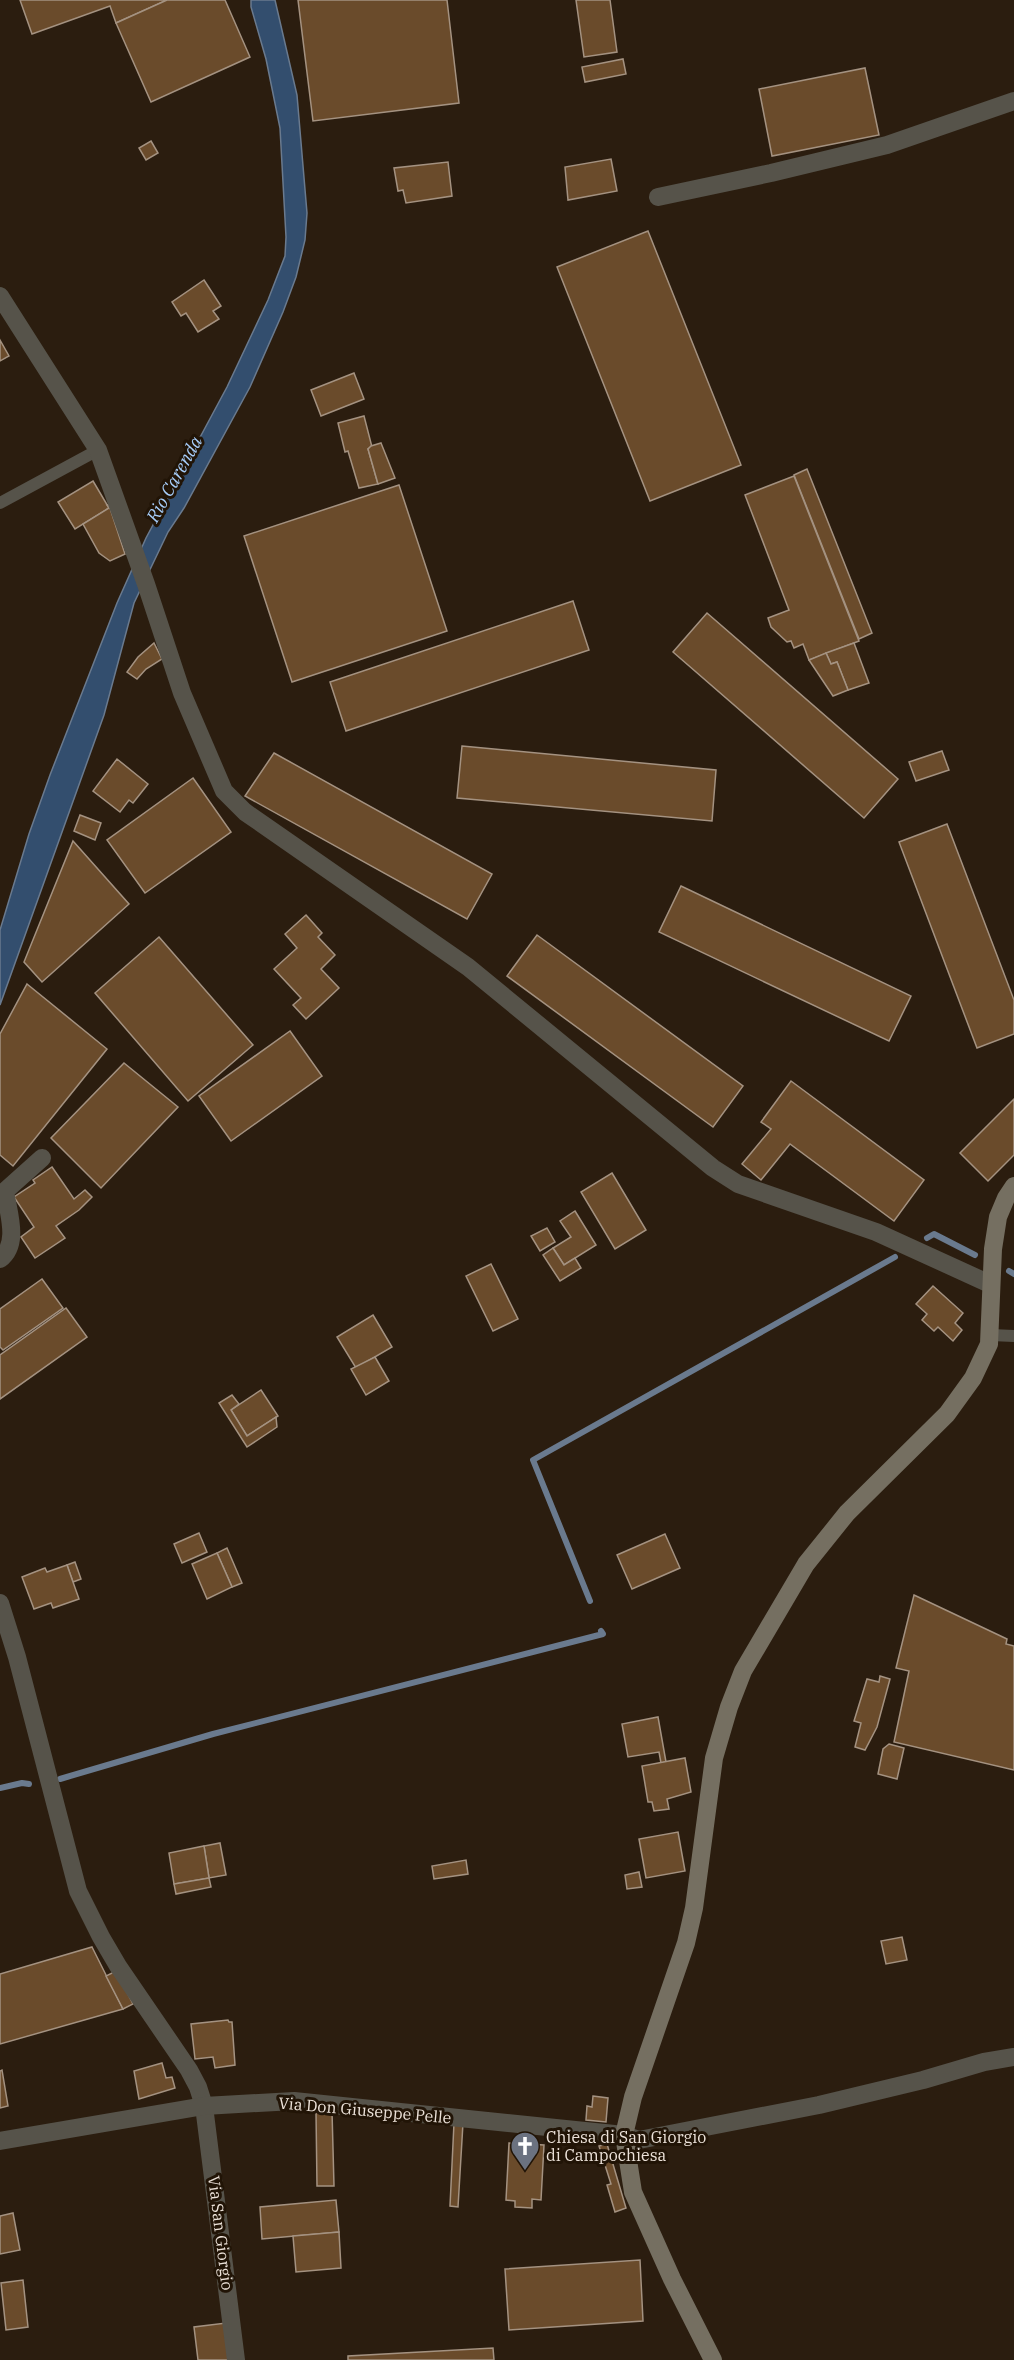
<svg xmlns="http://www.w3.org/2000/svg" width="1014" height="2360" viewBox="0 0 1014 2360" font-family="'IBM Plex Serif',serif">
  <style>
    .water { fill: #334e6e; stroke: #6a7a8e; stroke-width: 1.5 }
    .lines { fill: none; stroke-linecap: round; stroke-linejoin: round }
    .stream { stroke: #6a7a8e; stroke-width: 6 }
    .building { fill: #6a4b2b; stroke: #a49281; stroke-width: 1.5 }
    .service { stroke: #56534a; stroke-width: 12 }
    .minor { stroke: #56534a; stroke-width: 18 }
    .secondary { stroke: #756f61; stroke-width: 18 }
    .labels { text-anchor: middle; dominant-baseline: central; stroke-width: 6; stroke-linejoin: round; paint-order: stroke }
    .street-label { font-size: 16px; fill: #ece2d9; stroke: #211406 }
    .poi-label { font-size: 16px; fill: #ece2d9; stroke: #211406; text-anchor: start }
    .water-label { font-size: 18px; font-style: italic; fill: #a6ccf8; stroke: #211406 }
  </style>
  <rect width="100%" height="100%" fill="#2b1d0f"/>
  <path class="water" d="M251,0H275L297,95L307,213L305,240L296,277L283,312L250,387L184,508L168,532L134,603L104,715L0,1005V930L29,834L50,775L117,603L146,538L227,387L268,300L285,256L286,237L280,128L266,59L251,7Z"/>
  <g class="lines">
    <g class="stream">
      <path d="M927,1238L934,1234L975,1255"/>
      <path d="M1009,1271L1014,1274"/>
      <path d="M590,1601L533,1460L895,1257"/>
      <path d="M60,1779L213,1734L603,1634L601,1631"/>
      <path d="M0,1788L22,1783L29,1784"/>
    </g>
  </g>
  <g class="building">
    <path d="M20,0H167L116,23L110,6L32,34Z"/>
    <path d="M167,0H225L250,57L151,102L116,23Z"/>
    <path d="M298,0H447L459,103L313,121Z"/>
    <path d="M576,0H610L617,52L584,57Z"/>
    <path d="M623,59L626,74L585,82L582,67Z"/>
    <path d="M865,68L879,135L772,156L759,89Z"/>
    <path d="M151,141L158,153L146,160L139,148Z"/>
    <path d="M611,159L617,191L568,200L565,167Z"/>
    <path d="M448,162L452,196L406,203L403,190L398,191L394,168Z"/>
    <path d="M648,231L741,465L650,501L557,267Z"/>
    <path d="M204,280L221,306L213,311L219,319L198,332L186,313L181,316L172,302Z"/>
    <path d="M0,340L9,356L0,361Z"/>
    <path d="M354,373L364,399L321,416L311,390Z"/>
    <path d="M364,416L372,447L368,449L378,484L359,488L348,451L345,452L338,423Z"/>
    <path d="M381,443L395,478L378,484L368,449L371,446Z"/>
    <path d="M807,469L872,633L859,639L794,475Z"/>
    <path d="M794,476L859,641L809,660L803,644L794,648L791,641L787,642L771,627L768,618L789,610L745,495Z"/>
    <path d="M93,481L109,508L75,529L58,502Z"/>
    <path d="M399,485L447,631L292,682L244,536Z"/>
    <path d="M107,505H109L125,554L110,561L99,553L83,524L109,508Z"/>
    <path d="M573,601L589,650L346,731L330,682Z"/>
    <path d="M707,613L898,779L864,818L673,652Z"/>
    <path d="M154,643L162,659L146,669L137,679L127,672L138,657Z"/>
    <path d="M854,643L869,683L848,690L837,662L831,664L826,653Z"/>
    <path d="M826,653L831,664L837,662L848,690L833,696L809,660Z"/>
    <path d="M462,746L716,770L712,821L457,798Z"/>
    <path d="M942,751L949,770L916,781L909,762Z"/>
    <path d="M274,753L492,874L467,919L245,796Z"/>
    <path d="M117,759L148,784L133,803L129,800L120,812L93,791Z"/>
    <path d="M193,778L231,832L145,893L107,840Z"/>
    <path d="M80,815L101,823L95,840L74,831Z"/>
    <path d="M947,824L1014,1000V1034L977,1048L899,842Z"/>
    <path d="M73,841L129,904L42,982L24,962Z"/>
    <path d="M681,886L911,996L889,1041L659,932Z"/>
    <path d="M306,915L322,933L318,937L335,955L321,969L339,988L306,1019L293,1005L301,998L274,969L297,948L285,934Z"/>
    <path d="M537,935L743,1086L713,1127L507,976Z"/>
    <path d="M159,937L253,1045L188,1101L95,993Z"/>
    <path d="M27,984L107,1049L13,1166L0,1155V1034Z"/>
    <path d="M290,1031L322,1076L231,1141L199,1096Z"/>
    <path d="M124,1063L178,1107L101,1188L51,1138Z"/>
    <path d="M791,1081L924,1180L894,1221L790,1144L761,1180L742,1164L771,1129L761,1122Z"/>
    <path d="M1014,1099V1155L988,1181L960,1153Z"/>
    <path d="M52,1167L74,1199L85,1190L92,1197L79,1210L56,1226L65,1238L35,1258L21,1237L34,1227L14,1197L35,1183L33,1180Z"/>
    <path d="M612,1173L646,1230L615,1249L581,1192Z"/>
    <path d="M575,1211L596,1245L564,1265L553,1248L571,1237L560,1221Z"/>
    <path d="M547,1228L555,1242L540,1251L531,1236Z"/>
    <path d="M553,1248L564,1265L575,1258L581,1268L560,1281L543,1255Z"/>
    <path d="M491,1264L518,1319L493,1331L466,1276Z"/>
    <path d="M42,1279L63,1308L3,1350L0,1347V1309Z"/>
    <path d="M933,1286L963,1313L955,1323L962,1330L953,1341L938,1327L934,1331L922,1320L927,1314L916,1304Z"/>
    <path d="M66,1308L87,1337L0,1399V1355Z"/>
    <path d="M373,1315L392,1347L356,1368L337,1337Z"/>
    <path d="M375,1357L389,1381L366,1395L351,1369Z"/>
    <path d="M261,1390L278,1416L247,1436L231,1410Z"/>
    <path d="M232,1395L239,1404L231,1410L247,1436L276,1417L277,1427L247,1447L219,1403Z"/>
    <path d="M199,1533L207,1552L182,1563L174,1544Z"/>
    <path d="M665,1534L680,1568L632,1589L617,1555Z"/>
    <path d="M227,1548L242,1583L232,1587L217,1553Z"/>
    <path d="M217,1553L232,1587L207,1599L192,1564Z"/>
    <path d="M75,1562L81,1579L73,1582L67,1565Z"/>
    <path d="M67,1565L79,1599L53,1608L51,1603L34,1609L22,1577L45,1568L47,1572Z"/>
    <path d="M914,1595L1007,1639L1006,1644L1014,1646V1770L894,1742L909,1671L896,1668Z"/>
    <path d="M880,1676L890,1679L877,1727L865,1750L855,1747L861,1723L854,1721L867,1679L879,1682Z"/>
    <path d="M658,1717L666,1762L661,1763L659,1752L628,1757L622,1724Z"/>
    <path d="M889,1744L904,1748L897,1779L878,1774L883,1749Z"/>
    <path d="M685,1758L691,1792L667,1799L669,1809L654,1811L652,1802H648L642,1766Z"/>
    <path d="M678,1832L685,1871L646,1878L639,1839Z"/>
    <path d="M220,1843L226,1875L209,1878L204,1846Z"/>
    <path d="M204,1846L209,1878L174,1884L169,1853Z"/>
    <path d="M466,1860L468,1874L434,1879L432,1866Z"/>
    <path d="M639,1872L642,1887L627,1889L625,1875Z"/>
    <path d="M209,1878L211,1887L176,1894L174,1884Z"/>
    <path d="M902,1937L907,1960L886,1964L881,1941Z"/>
    <path d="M92,1947L123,2009L0,2044V1974Z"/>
    <path d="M116,1971L133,2004L123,2009L106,1976Z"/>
    <path d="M228,2020L229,2022H232L235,2065L215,2068L213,2057L195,2059L191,2024Z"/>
    <path d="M162,2063L166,2078L172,2077L175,2088L139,2099L134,2071Z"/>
    <path d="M2,2070L8,2106L0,2108V2071Z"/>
    <path d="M593,2096L608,2098L606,2122L586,2120L587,2106L592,2107Z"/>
    <path d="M332,2111L334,2186H317L316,2112Z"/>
    <path d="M454,2123H463L458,2207L450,2206Z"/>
    <path d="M509,2143L544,2145L541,2200L532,2199V2208L515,2207V2201L506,2200Z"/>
    <path d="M607,2144L626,2208L615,2212L607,2185L611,2184L599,2146Z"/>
    <path d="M336,2200L339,2232L262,2239L260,2207Z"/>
    <path d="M13,2213L20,2250L0,2254V2216Z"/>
    <path d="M339,2232L341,2268L296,2272L293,2236Z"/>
    <path d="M640,2260L643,2321L509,2330L505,2269Z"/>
    <path d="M23,2280L28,2327L6,2330L1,2283Z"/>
    <path d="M226,2323L231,2360H198L194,2327Z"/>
    <path d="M493,2348L494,2360H348V2356Z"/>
  </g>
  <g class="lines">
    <g class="service">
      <path d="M0,503L98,450"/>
      <path d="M991,1335L1014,1336"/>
    </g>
    <g class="minor">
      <path d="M658,197L771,173L887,145L1014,101"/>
      <path d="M0,296L98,450L146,584L182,693L224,791L245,812L468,967L713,1168L738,1184L876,1232L990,1284"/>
      <path d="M0,1259C20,1244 8,1212 5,1191L42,1158"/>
      <path d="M0,1603L17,1657L78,1891L101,1937L118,1966L189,2070L198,2087L204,2106L236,2360"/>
      <path d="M0,2141L204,2106L294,2101L624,2135L639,2140L819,2105L923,2080L984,2062L1014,2057"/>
    </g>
    <path class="secondary" d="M713,2360L672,2279L633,2192L624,2135L633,2097L686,1943L694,1908L714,1758L729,1707L743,1671L806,1564L847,1513L947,1414L973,1378L989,1344L993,1249L998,1217L1006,1198L1014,1186"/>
  </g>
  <defs>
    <g id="church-pin" transform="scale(1.5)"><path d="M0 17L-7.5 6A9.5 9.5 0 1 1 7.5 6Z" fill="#6b7280" stroke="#211406"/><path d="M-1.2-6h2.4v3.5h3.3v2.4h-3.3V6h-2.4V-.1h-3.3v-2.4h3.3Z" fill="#fff"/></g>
  </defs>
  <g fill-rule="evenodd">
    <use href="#church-pin" x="525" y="2146"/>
  </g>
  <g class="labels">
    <g class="street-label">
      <text transform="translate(365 2110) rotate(5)">Via Don Giuseppe Pelle</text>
      <text transform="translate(221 2233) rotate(83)">Via San Giorgio</text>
    </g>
    <g class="poi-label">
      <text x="546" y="2137">Chiesa di San Giorgio<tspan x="546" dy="18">di Campochiesa</tspan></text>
    </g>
    <g class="water-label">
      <text transform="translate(174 479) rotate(-61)">Rio Carenda</text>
    </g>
  </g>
</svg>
